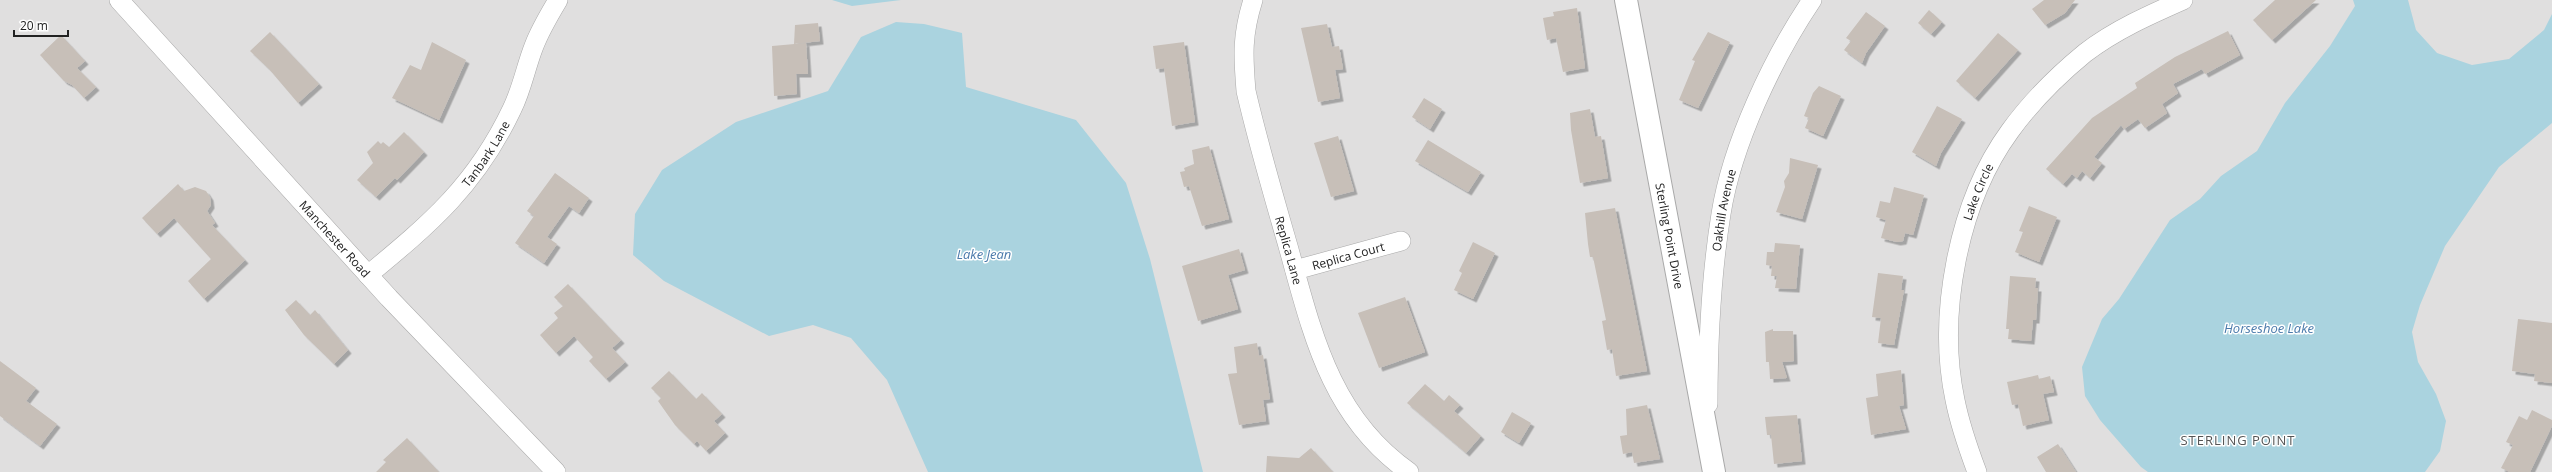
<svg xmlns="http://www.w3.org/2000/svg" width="2552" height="472" viewBox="0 0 2552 472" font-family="'Open Sans',sans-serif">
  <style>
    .residential { fill: #e0dfdf }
    .water { fill: #aad3df }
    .building { fill: #c7bfb8; filter: url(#shadow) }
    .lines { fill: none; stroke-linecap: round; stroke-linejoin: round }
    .minor-casing { stroke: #a9a9a9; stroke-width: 20 }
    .tertiary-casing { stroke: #a9a9a9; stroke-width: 24 }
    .minor { stroke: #fff; stroke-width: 19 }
    .tertiary { stroke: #fff; stroke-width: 22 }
    .labels { text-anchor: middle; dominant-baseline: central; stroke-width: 3; stroke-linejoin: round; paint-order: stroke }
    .street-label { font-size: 12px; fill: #222; stroke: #fff }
    .water-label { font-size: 13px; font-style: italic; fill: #4a7aab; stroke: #fff }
    .neighbourhood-label { font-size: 13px; letter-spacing: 1px; fill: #555; stroke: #fff }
  </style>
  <defs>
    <filter id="shadow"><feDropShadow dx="3.5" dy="3.5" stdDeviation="0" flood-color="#0004"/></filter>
  </defs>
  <rect width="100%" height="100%" fill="#f2efe9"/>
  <rect class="residential" x="0" y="0" width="2552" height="472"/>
  <g class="water">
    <path d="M832,0H901L852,6Z"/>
    <path d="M2353,0H2408L2416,30L2437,53L2472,65L2509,59L2544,30L2552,14V123L2499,167L2445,246L2420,305L2412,332L2418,362L2436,394L2446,421L2440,451L2425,472H2148L2141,467L2100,420L2085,396L2082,367L2102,319L2119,299L2170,220L2200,199L2221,176L2257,151L2285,103L2330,46L2355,6Z"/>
    <path d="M896,22L924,24L962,33L966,87L1076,120L1126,183L1150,259L1203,472H928L887,380L851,338L813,325L769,336L664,281L633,255L635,214L662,170L736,122L828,91L861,37Z"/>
  </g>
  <g class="building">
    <path d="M2044,0H2075L2065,13L2045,25L2032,9Z"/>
    <path d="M2275,0H2316L2272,40L2253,20Z"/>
    <path d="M1577,8L1585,68L1563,72L1556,38L1547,40L1543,18L1554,16L1553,12Z"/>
    <path d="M1929,10L1942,22L1931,34L1918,23Z"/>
    <path d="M1866,12L1885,26L1866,53L1862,63L1844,50L1851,41L1846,38Z"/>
    <path d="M818,23L820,41L794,44L795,25Z"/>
    <path d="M1327,24L1332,47L1339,46L1343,69L1335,70L1340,98L1318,102L1301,28Z"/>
    <path d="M2228,31L2240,55L2205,74L2202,69L2173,84L2178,93L2162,104L2167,113L2145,128L2138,119L2124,129L2121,125L2094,157L2102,163L2090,178L2082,171L2077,178L2072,174L2063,184L2046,169L2092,118L2137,88L2135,83L2175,57Z"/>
    <path d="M270,32L319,84L298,103L269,69L250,51Z"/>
    <path d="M1708,32L1730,42L1698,108L1679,100L1695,61L1692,60Z"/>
    <path d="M1998,33L2018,50L1975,98L1956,81Z"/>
    <path d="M61,35L85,61L77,68L96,87L84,98L72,85L64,81L40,55Z"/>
    <path d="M432,42L466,60L439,120L392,98L410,65L421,70Z"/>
    <path d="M1184,42L1195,122L1172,126L1164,68L1156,69L1153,46Z"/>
    <path d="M806,43L808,74H796L797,94L774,96L772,46Z"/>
    <path d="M1819,86L1841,96L1823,136L1805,128L1809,118L1804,116L1813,93Z"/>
    <path d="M1424,98L1442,109L1430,129L1412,117Z"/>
    <path d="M1937,106L1962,119L1941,153L1936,166L1912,152Z"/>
    <path d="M1590,109L1595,137L1601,136L1608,178L1580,183L1571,130L1570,113Z"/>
    <path d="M404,132L424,152L397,180L395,178L376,197L357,180L373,163L367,152L378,141L381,144L383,142L389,147Z"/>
    <path d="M1338,136L1354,191L1331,197L1314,143Z"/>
    <path d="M1428,140L1481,172L1468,192L1415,161Z"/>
    <path d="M1209,146L1229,219L1202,226L1189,186L1184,187L1180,172L1185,171L1184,168L1194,164L1192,150Z"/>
    <path d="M1790,158L1818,165L1802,219L1776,212L1785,187L1784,181L1789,173Z"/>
    <path d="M555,173L589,198L579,213L569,206L547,237L557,244L544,263L515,243L534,216L527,211Z"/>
    <path d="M178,184L184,191L195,187L206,191L210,197L211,205L207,211L215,223L212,225L245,260L204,299L188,281L211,259L174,218L157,234L142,218Z"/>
    <path d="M1894,187L1924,195L1913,235L1905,233L1903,241L1897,242L1881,238L1886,220L1876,217L1880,201L1890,203Z"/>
    <path d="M2029,206L2057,217L2039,262L2015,252L2023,232L2019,231Z"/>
    <path d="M1615,208L1647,371L1616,376L1612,349L1607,350L1602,321L1606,320L1593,257H1590L1588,244L1585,213Z"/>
    <path d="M1473,242L1495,253L1473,299L1454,290L1462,273L1459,271Z"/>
    <path d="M1775,243L1800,245L1796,289L1775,288L1777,276H1771L1772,266L1766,265L1767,252H1774Z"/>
    <path d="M1239,249L1245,270L1228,275L1238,309L1198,321L1182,266Z"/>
    <path d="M1878,273L1903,276L1901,290H1904L1894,345L1878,343L1881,318L1872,317Z"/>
    <path d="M2010,276L2036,278L2035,288H2038L2036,320H2033L2031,341L2008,339L2009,329H2006Z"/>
    <path d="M568,284L621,340L612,348L625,362L606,379L589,361L593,357L574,336L556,353L540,335L558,318L554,313L563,306L554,297Z"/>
    <path d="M1405,297L1425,352L1379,368L1358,313Z"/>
    <path d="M296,300L310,315L315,310L348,350L334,364L304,335L285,310Z"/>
    <path d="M2518,319L2552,323V383L2534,381L2535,374L2512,371Z"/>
    <path d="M1773,329V331H1793L1794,361L1782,362L1787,378L1770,379L1769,362H1766L1765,332Z"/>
    <path d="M1257,343L1259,356L1263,355L1270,399L1263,400L1266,421L1239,425L1228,374L1237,373L1234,347Z"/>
    <path d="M0,361L36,388L26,401L57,424L40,446L0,416Z"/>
    <path d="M1901,370L1904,405L1899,406L1906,429L1871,435L1866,398L1878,396L1876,374Z"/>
    <path d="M669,371L696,399L702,393L722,414L714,421L725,433L706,451L697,441L694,444L675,425L658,401L661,398L651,388Z"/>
    <path d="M2038,375L2039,379L2050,376L2054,392L2043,394L2049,420L2023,426L2018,404L2012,405L2007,382Z"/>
    <path d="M1425,384L1444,401L1449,395L1460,405L1454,411L1481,436L1466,453L1407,403Z"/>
    <path d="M1647,405L1660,459L1634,463L1632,452L1623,454L1620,436L1627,435L1626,409Z"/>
    <path d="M2532,410L2552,420V426L2530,472H2510L2501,468L2513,445L2506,442L2519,416L2527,420Z"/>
    <path d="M1512,412L1531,423L1519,443L1501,432Z"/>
    <path d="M1797,415L1802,461L1774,464L1771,435H1767L1765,417Z"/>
    <path d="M407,438L439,472H376L386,462L383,460Z"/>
    <path d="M2058,444L2076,472H2046L2037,457Z"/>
    <path d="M1311,448L1333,472H1266L1267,456L1299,458Z"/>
  </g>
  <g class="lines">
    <g class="minor-casing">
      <g id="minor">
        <path id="s1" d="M119,0L389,298L556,472"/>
        <path id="s2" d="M1253,0C1242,35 1243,55 1246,91C1258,143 1273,194 1288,246C1312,332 1330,417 1409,472"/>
        <path id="s3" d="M1295,270L1401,241"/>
        <path id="s4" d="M368,275C431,223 476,185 512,109C522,89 526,66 534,46C540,30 549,15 558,0"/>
        <path id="s5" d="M1708,404C1708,341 1711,276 1721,214C1732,144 1773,58 1812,0"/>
        <path id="s6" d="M1977,472C1968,448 1960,425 1955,400C1937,315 1958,202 2010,131C2031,102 2057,76 2085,53C2115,30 2149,15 2183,0"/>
      </g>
    </g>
    <g class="tertiary-casing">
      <g id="tertiary">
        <path id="s7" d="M1626,0L1714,472"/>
      </g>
    </g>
    <use href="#minor" class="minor"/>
    <use href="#tertiary" class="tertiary"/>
  </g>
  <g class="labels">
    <g class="street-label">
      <text stroke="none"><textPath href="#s4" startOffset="170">Tanbark Lane</textPath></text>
      <text stroke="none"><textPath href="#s6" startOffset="288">Lake Circle</textPath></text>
      <text stroke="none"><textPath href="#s5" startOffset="195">Oakhill Avenue</textPath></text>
      <text stroke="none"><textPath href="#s7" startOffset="240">Sterling Point Drive</textPath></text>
      <text stroke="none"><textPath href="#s1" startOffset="322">Manchester Road</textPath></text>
      <text stroke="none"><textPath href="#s2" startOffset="257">Replica Lane</textPath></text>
      <text stroke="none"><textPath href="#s3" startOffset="55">Replica Court</textPath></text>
    </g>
    <g class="water-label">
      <text x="984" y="254">Lake Jean</text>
      <text x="2269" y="328">Horseshoe Lake</text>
    </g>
    <g class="neighbourhood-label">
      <text x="2238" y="440">STERLING POINT</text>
    </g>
  </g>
  <path d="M14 30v6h54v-6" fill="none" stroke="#222222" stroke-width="2"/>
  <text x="20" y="30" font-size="12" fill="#222222" stroke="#ffffff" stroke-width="3" paint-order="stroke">20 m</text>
</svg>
